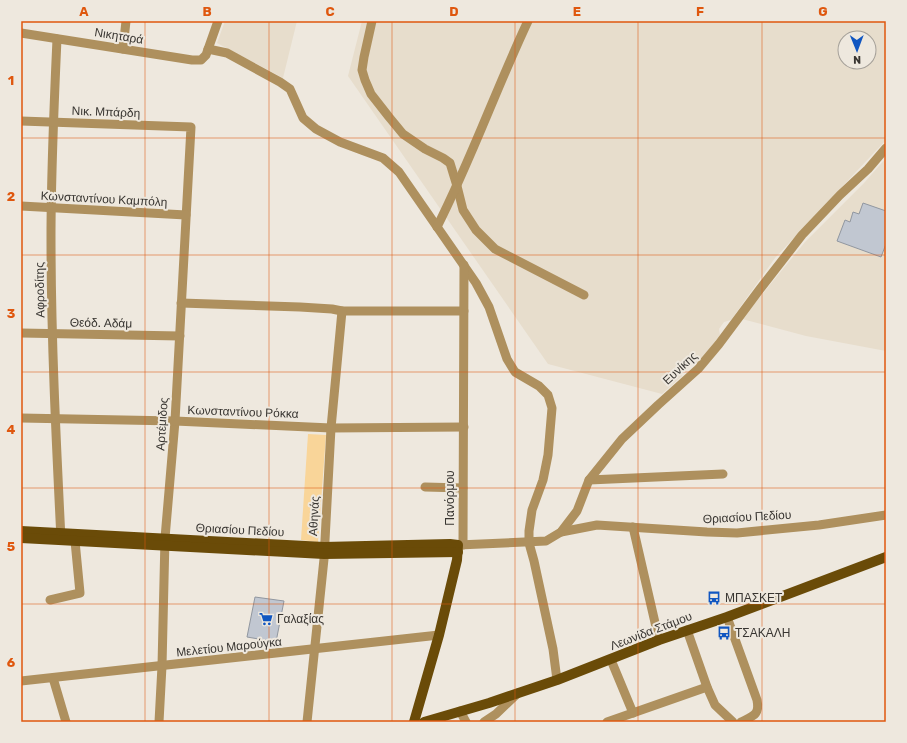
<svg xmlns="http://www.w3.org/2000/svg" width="907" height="743" viewBox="0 0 907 743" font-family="Rubik,sans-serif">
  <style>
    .built { fill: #e7ddcc; fill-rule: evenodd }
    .green { fill: #f9d599 }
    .building { fill: #c1c7d1; stroke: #9197a0 }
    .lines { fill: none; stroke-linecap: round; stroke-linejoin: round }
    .minor { stroke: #ae905e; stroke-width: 9 }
    .major { stroke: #6a4b08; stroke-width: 10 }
    .grid { fill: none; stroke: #df570e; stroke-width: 1; stroke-opacity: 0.55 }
    .labels { text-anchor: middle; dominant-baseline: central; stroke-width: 4; stroke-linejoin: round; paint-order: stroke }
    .street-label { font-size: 12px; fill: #383531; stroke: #eee8de }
    .poi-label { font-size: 12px; fill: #383531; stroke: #eee8de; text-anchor: start }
    .neatline { fill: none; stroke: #df570e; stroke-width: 1.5 }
    .grid-label { font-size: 13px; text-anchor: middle; font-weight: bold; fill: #df570e }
  </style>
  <rect width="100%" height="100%" fill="#eee8de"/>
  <g class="built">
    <path d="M225,21H297L283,78L217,43Z"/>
    <path d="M362,21H886V140L775,258L731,320L724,322L719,329L720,335L704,357L696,365H692L682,372V376L662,394L548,364L348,76ZM845,38H869V62H845Z"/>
    <path d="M886,158V351L806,336L742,319L805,242L864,183Z"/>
  </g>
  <path class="green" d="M308,434L326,435L318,542L301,540Z"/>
  <g class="building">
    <path d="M863,203L886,211V244L881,257L837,241L845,220L850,222L853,212L859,214Z"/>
    <path d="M255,597L284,601L276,642L247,637Z"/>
  </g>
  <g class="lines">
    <g class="minor">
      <path d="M372,21L364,57L362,70L365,80L371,94L389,117L403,134L425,149L443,158L450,163L457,186L463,210L476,230L495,249L584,295"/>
      <path d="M21,33L192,60H201L206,55L218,21"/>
      <path d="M57,39C54,105 51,170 51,236C51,337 56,438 61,539"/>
      <path d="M123,49L126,21"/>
      <path d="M208,49L227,53L280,82L290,89L303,118L316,129L340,142L383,158L399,172L476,283L489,307L507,359L515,372L539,386L548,395L552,408L548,455L543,480L532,510L529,531V543L534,561L553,649L557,680"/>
      <path d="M21,121L191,127L175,421L165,538L162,666L159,722"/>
      <path d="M21,206L186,215"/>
      <path d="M437,227C471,160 496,89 528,21"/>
      <path d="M181,303L300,307L332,309L342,311H464"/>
      <path d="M21,333L180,336"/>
      <path d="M21,418L175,421L331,428L464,427"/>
      <path d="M589,480L723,474"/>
      <path d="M425,487L463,488"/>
      <path d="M633,527L659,640"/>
      <path d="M561,532L597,525L707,532L737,533L819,525L886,515"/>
      <path d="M458,545L546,541L561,532L577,511L589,480L622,439L658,405L698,369L719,344L760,289L802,235L840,195L868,169L886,148"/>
      <path d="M463,545L464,265"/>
      <path d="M50,600L80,593L75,541"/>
      <path d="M727,617L757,700C760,715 753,716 741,722"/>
      <path d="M687,630L707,687L715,705L733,722"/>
      <path d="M611,660L633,713"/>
      <path d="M53,678L66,722"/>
      <path d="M21,681L439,635"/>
      <path d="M460,711L466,722"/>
      <path d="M307,722L324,559L331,428L342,311"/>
      <path d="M484,722L496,714L518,693"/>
      <path d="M607,722L707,687"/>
    </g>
    <g class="major">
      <path d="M21,531L324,547L450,544L458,545L457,560L439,635L414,722"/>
      <path d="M21,538L324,554L458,552"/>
      <path d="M424,722L489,703L557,680L659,640L727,617L886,557"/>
    </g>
  </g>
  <path class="grid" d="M145,21V722M269,21V722M392,21V722M515,21V722M638,21V722M762,21V722M21,138H886M21,255H886M21,372H886M21,488H886M21,604H886"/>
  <defs>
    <g id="bus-bare" transform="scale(1.08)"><path d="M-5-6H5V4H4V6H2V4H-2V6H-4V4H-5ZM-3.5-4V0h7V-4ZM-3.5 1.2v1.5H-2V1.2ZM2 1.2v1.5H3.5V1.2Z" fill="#1056c1" stroke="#eee8de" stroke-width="2.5" paint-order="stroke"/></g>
    <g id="supermarket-bare" transform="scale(1.08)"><path d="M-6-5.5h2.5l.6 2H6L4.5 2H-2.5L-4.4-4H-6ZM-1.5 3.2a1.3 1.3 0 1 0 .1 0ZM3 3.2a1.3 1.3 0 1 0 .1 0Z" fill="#1056c1" stroke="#eee8de" stroke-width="2.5" paint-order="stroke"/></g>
  </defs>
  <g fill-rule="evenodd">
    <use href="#bus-bare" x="714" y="598"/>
    <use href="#supermarket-bare" x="266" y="619"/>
    <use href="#bus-bare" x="724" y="633"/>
  </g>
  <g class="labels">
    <g class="street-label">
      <text transform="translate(119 36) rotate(9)">Νικηταρά</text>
      <text transform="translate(106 112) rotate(2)">Νικ. Μπάρδη</text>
      <text transform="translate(104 199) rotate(3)">Κωνσταντίνου Καμπόλη</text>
      <text transform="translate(40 290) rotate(-91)">Αφροδίτης</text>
      <text transform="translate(101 323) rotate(1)">Θεόδ. Αδάμ</text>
      <text transform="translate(680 368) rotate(-43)">Ευνίκης</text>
      <text transform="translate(243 412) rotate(2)">Κωνσταντίνου Ρόκκα</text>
      <text transform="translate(162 424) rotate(-86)">Αρτέμιδος</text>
      <text transform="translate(450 498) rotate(-90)">Πανόρμου</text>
      <text transform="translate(314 516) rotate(-87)">Αθηνάς</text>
      <text transform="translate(747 517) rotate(-3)">Θριασίου Πεδίου</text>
      <text transform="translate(240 530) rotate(3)">Θριασίου Πεδίου</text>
      <text transform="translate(651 631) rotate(-21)">Λεωνίδα Στάμου</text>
      <text transform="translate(229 647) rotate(-6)">Μελετίου Μαρούγκα</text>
    </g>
    <g class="poi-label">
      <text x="725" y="598">ΜΠΑΣΚΕΤ</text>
      <text x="277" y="619">Γαλαξίας</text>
      <text x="735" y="633">ΤΣΑΚΑΛΗ</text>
    </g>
  </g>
  <rect width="907" height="743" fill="none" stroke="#eee8de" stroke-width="44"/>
  <g transform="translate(857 50) rotate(179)"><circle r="19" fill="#eee8de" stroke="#a5a099"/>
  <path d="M0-3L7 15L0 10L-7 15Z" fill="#1056c1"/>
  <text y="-6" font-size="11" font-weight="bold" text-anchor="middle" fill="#383531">N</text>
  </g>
  <rect x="22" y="22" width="863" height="699" class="neatline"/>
  <g class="grid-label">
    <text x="84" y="16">A</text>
    <text x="207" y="16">B</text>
    <text x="330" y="16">C</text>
    <text x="454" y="16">D</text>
    <text x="577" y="16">E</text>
    <text x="700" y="16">F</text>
    <text x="823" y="16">G</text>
    <text x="11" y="85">1</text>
    <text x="11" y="201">2</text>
    <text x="11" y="318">3</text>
    <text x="11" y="434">4</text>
    <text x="11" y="551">5</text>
    <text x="11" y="667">6</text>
  </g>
</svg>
